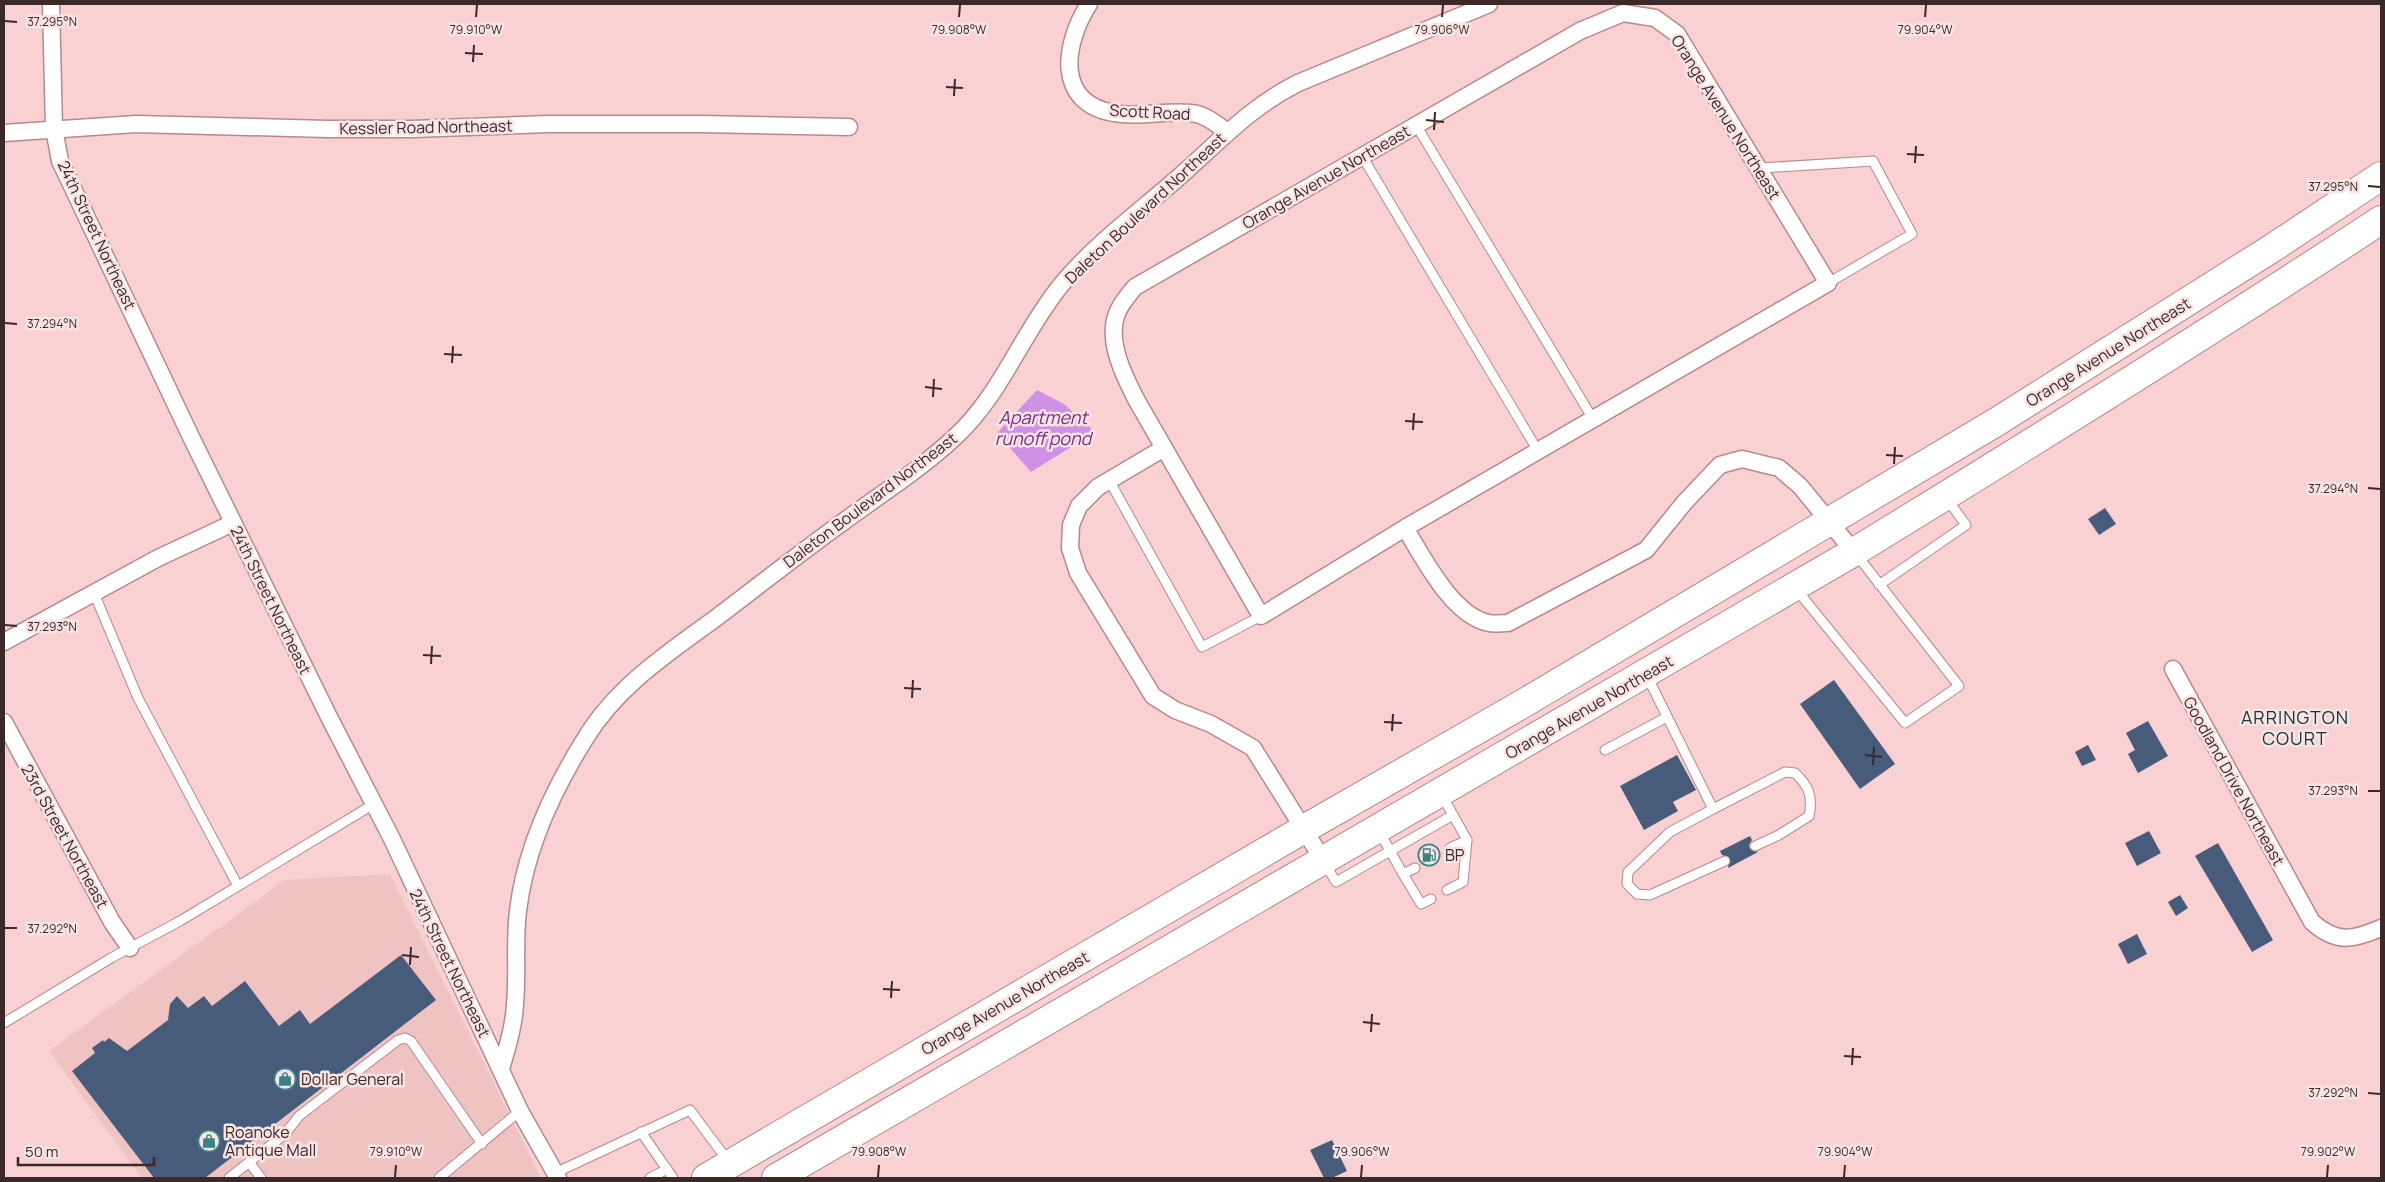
<svg xmlns="http://www.w3.org/2000/svg" width="2385" height="1182" viewBox="0 0 2385 1182" font-family="Manrope,sans-serif">
  <style>
    .built { fill: #f0c3c3 }
    .water { fill: #cf91e5 }
    .building { fill: #475c7b }
    .lines { fill: none; stroke-linecap: round; stroke-linejoin: round }
    .service-casing { stroke: #b7898a; stroke-width: 11 }
    .minor-casing { stroke: #b7898a; stroke-width: 19 }
    .trunk-casing { stroke: #b7898a; stroke-width: 30 }
    .service { stroke: #fff; stroke-width: 9 }
    .minor { stroke: #fff; stroke-width: 16 }
    .trunk { stroke: #fff; stroke-width: 28 }
    .ticks { fill: none; stroke: #3b2829; stroke-width: 2 }
    .labels { text-anchor: middle; dominant-baseline: central; stroke-width: 5; stroke-linejoin: round; paint-order: stroke }
    .street-label { font-size: 16px; fill: #3b2829; stroke: #f9e4e4 }
    .poi-label { font-size: 16px; fill: #3b2829; stroke: #f9e4e4; text-anchor: start }
    .water-label { font-size: 18px; font-style: italic; fill: #772b8e; stroke: #f9e4e4 }
    .neighbourhood-label { font-size: 18px; letter-spacing: 1px; fill: #123535; stroke: #f9e4e4 }
    .ticks-label { font-size: 12px; text-anchor: middle; fill: #3b2829; stroke: #f9e4e4; stroke-width: 5; stroke-linejoin: round; paint-order: stroke }
  </style>
  <rect width="100%" height="100%" fill="#fad1d2"/>
  <path class="built" d="M390,874L541,1178H142L49,1051L285,880Z"/>
  <path class="water" d="M1037,390L1064,404L1095,432L1031,472L997,433Z"/>
  <g class="building">
    <path d="M2105,508L2116,524L2099,535L2088,519Z"/>
    <path d="M1834,680L1895,764L1860,789L1800,704Z"/>
    <path d="M2148,721L2168,756L2138,773L2128,754L2135,750L2126,733Z"/>
    <path d="M2088,745L2096,760L2082,766L2075,752Z"/>
    <path d="M1677,755L1696,790L1673,802L1678,811L1644,830L1620,786Z"/>
    <path d="M2149,831L2161,853L2137,866L2125,843Z"/>
    <path d="M1750,836L1752,840L1749,845L1750,849L1758,852L1728,868L1730,858L1722,855L1720,851Z"/>
    <path d="M2218,843L2273,940L2252,952L2195,856Z"/>
    <path d="M2180,895L2188,908L2176,916L2168,902Z"/>
    <path d="M2137,934L2147,954L2128,964L2118,944Z"/>
    <path d="M401,955L436,1000L205,1178H154L72,1071L95,1053L92,1048L103,1040L104,1042L109,1038L127,1051L168,1020L170,1004L177,996L188,1008L204,996L212,1006L245,981L279,1026L300,1010L310,1024Z"/>
    <path d="M1332,1140L1347,1171L1332,1178H1324L1310,1150Z"/>
  </g>
  <g class="lines">
    <g class="service-casing">
      <g id="service">
        <path d="M1416,125L1593,419"/>
        <path d="M1362,156L1538,451"/>
        <path d="M1760,168L1873,161L1912,234L1828,283"/>
        <path d="M1109,480L1202,647L1261,616"/>
        <path d="M1879,585L1966,525L1947,499"/>
        <path d="M1796,589L1905,723L1959,686L1856,554"/>
        <path d="M94,593L138,698L238,886"/>
        <path d="M1647,676L1713,809L1785,772L1795,773C1809,786 1813,797 1809,816L1779,835L1755,846"/>
        <path d="M1605,750L1667,717"/>
        <path d="M1713,809L1670,832L1628,872L1627,884L1637,894L1650,895L1725,861"/>
        <path d="M1379,831L1403,874L1415,868"/>
        <path d="M1450,848L1467,840L1453,815"/>
        <path d="M1324,862L1336,882L1453,815L1441,794"/>
        <path d="M1403,874L1421,904L1431,899"/>
        <path d="M1447,890L1463,882L1467,840"/>
        <path d="M4,1023L111,958L180,921L374,804"/>
        <path d="M641,1132L673,1178"/>
        <path d="M249,1162L261,1178"/>
        <path d="M555,1173L690,1110L728,1161"/>
        <path d="M229,1178L285,1134L299,1116L398,1040L405,1038L411,1041L482,1144"/>
        <path d="M439,1178L520,1111"/>
        <path d="M650,1178L667,1169"/>
      </g>
    </g>
    <g class="minor-casing">
      <g id="minor">
        <path d="M51,4L54,129L60,161L192,439L329,717L392,839L520,1111L558,1178"/>
        <path d="M1089,4C1064,43 1054,103 1114,113C1139,118 1166,110 1191,113C1205,114 1216,124 1228,132"/>
        <path d="M4,133L136,124L328,129H412L548,124H701L849,127"/>
        <path d="M1164,448L1098,487L1079,506L1071,525L1070,548L1078,573L1153,696L1175,710L1211,724L1253,748L1323,860"/>
        <path d="M1405,528L1261,616L1137,401C1124,376 1104,337 1119,309C1123,301 1129,294 1135,287L1580,31L1623,13L1655,18L1677,34L1828,283L1405,528C1423,557 1452,616 1489,623C1495,624 1502,623 1508,623L1646,550L1684,503L1720,465L1742,459L1779,468L1800,486L1854,552"/>
        <path d="M4,642L158,558L233,523"/>
        <path d="M2173,669L2312,922C2337,944 2353,940 2381,928"/>
        <path d="M4,722L112,922L130,948"/>
        <path d="M501,1069C507,1048 514,1026 515,1004C518,973 514,942 518,911C525,851 553,790 585,739C616,687 668,653 716,618C758,586 800,553 843,522C881,494 921,469 955,437C1001,395 1022,333 1061,285C1095,244 1139,212 1179,177C1219,142 1250,107 1298,83L1489,4"/>
      </g>
    </g>
    <g class="trunk-casing">
      <g id="trunk">
        <path d="M706,1178L1304,829L1524,703L1998,421L2274,247L2381,176"/>
        <path d="M776,1178L1854,552C2032,443 2207,334 2381,220"/>
      </g>
    </g>
    <use href="#service" class="service"/>
    <use href="#minor" class="minor"/>
    <use href="#trunk" class="trunk"/>
  </g>
  <path class="ticks" d="M476,17L477,5M959,17L960,5M1442,17L1443,5M1925,17L1926,5M5,21L17,22M465,53L483,54M473,62L474,45M946,87L963,88M954,96L955,79M1426,120L1444,122M1434,130L1435,112M1907,154L1924,155M1915,163L1916,146M2368,186L2380,187M5,323L17,324M444,354L462,355M452,363L453,346M925,387L942,389M933,397L934,379M1405,421L1423,422M1413,430L1414,413M1886,455L1903,456M1894,464L1895,447M2368,488L2380,489M5,625L17,626M423,655L441,656M431,664L432,646M904,688L921,689M912,698L913,680M1384,722L1402,723M1392,731L1393,714M1865,755L1882,757M1873,765L1874,747M2368,791H2380M5,928H17M402,955L419,957M410,965L411,947M883,989L900,990M891,998L892,981M1363,1022L1380,1024M1371,1032L1372,1014M1844,1056L1861,1057M1852,1065L1853,1048M2368,1093L2380,1094M395,1177L396,1165M878,1177L879,1165M1361,1177L1362,1165M1844,1177L1845,1165M2327,1177L2328,1165"/>
  <defs>
    <g id="fuel-ring" transform="scale(1.125)"><circle r="9.5" fill="#f9e4e4" stroke="#3a8384" stroke-width="1.5"/><path d="M-5.5-6h7V0h2V4h1.3V-2.5L3-4.5l.8-.8L6-3V5H2.5V1h-1V6h-7ZM-4.2-4.7v3.2H.2V-4.7Z" fill="#3a8384"/></g>
    <g id="shop-ring" transform="scale(1.125)"><circle r="9.5" fill="#f9e4e4" stroke="#3a8384" stroke-width="1.5"/><path d="M-5-2.5h2.3a2.7 3.5 0 0 1 5.4 0H5L5.5 6h-11ZM-1.5-2.5h3a1.5 2.3 0 0 0-3 0Z" fill="#3a8384"/></g>
  </defs>
  <g fill-rule="evenodd">
    <use href="#fuel-ring" x="1429" y="855"/>
    <use href="#shop-ring" x="285" y="1079"/>
    <use href="#shop-ring" x="209" y="1141"/>
  </g>
  <g class="labels">
    <g class="street-label">
      <text transform="translate(1150 112) rotate(3)">Scott Road</text>
      <text transform="translate(1726 117) rotate(58)">Orange Avenue Northeast</text>
      <text transform="translate(426 127) rotate(-1)">Kessler Road Northeast</text>
      <text transform="translate(1326 177) rotate(-30)">Orange Avenue Northeast</text>
      <text transform="translate(1145 208) rotate(-43)">Daleton Boulevard Northeast</text>
      <text transform="translate(97 235) rotate(65)">24th Street Northeast</text>
      <text transform="translate(2108 352) rotate(-32)">Orange Avenue Northeast</text>
      <text transform="translate(870 500) rotate(-37)">Daleton Boulevard Northeast</text>
      <text transform="translate(271 600) rotate(64)">24th Street Northeast</text>
      <text transform="translate(1589 707) rotate(-30)">Orange Avenue Northeast</text>
      <text transform="translate(2234 781) rotate(61)">Goodland Drive Northeast</text>
      <text transform="translate(65 836) rotate(61)">23rd Street Northeast</text>
      <text transform="translate(450 963) rotate(64)">24th Street Northeast</text>
      <text transform="translate(1005 1003) rotate(-30)">Orange Avenue Northeast</text>
    </g>
    <g class="poi-label">
      <text x="1445" y="855">BP</text>
      <text x="301" y="1079">Dollar General</text>
      <text x="225" y="1132">Roanoke<tspan x="225" dy="18">Antique Mall</tspan></text>
    </g>
    <g class="water-label">
      <text x="1043" y="417">Apartment<tspan x="1043" dy="21">runoff pond</tspan></text>
    </g>
    <g class="neighbourhood-label">
      <text x="2295" y="717">ARRINGTON<tspan x="2295" dy="21">COURT</tspan></text>
    </g>
  </g>
  <g class="ticks-label">
    <text x="52" y="26">37.295°N</text>
    <text x="476" y="34">79.910°W</text>
    <text x="959" y="34">79.908°W</text>
    <text x="1442" y="34">79.906°W</text>
    <text x="1925" y="34">79.904°W</text>
    <text x="2333" y="191">37.295°N</text>
    <text x="52" y="328">37.294°N</text>
    <text x="2333" y="493">37.294°N</text>
    <text x="52" y="631">37.293°N</text>
    <text x="2333" y="795">37.293°N</text>
    <text x="52" y="933">37.292°N</text>
    <text x="2333" y="1097">37.292°N</text>
    <text x="396" y="1156">79.910°W</text>
    <text x="879" y="1156">79.908°W</text>
    <text x="1362" y="1156">79.906°W</text>
    <text x="1845" y="1156">79.904°W</text>
    <text x="2328" y="1156">79.902°W</text>
  </g>
  <rect width="2385" height="1182" fill="none" stroke="#3b2829" stroke-width="10"/>
  <path d="M18 1157v8h136v-8" fill="none" stroke="#3b2829" stroke-width="2.5"/>
  <text x="25" y="1157" font-size="15" fill="#3b2829" stroke="#f9e4e4" stroke-width="4" paint-order="stroke">50 m</text>
</svg>
